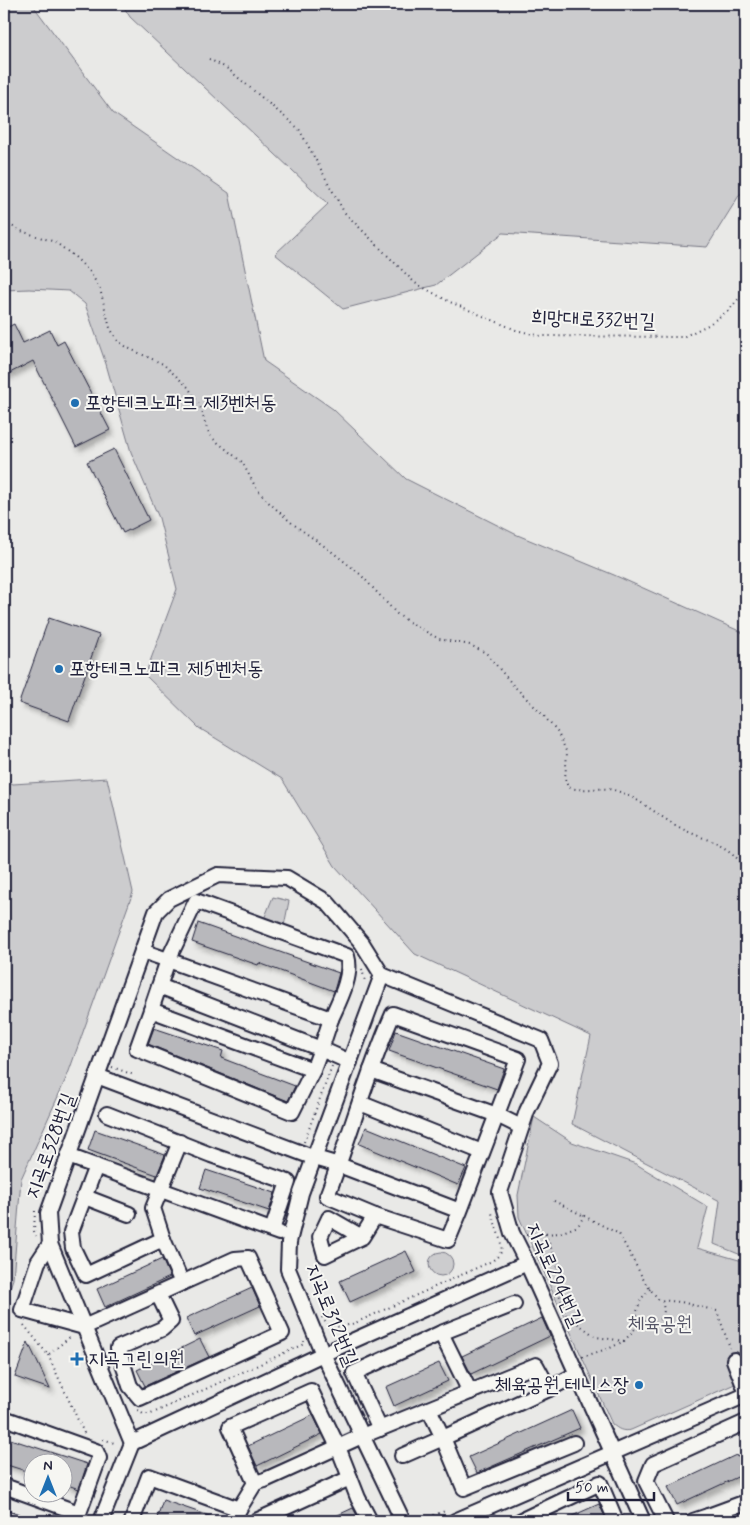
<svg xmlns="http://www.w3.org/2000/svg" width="750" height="1525" viewBox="0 0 750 1525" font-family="Mynerve,'Poor Story',sans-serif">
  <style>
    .green { fill: #ccccce; stroke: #777784 }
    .building { fill: #b8b8bc; stroke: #22223b; filter: url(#shadow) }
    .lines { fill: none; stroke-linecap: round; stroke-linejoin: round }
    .minor-casing { stroke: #22223b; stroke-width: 18 }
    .path { stroke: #22223b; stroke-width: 2; stroke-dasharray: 1 4; stroke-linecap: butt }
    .minor { stroke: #f6f6f2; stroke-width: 14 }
    .poi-dot { fill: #1f6fb2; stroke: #f6f6f2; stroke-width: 2 }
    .labels { text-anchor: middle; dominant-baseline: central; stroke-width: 4; stroke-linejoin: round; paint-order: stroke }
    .street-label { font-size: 20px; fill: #22223b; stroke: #f6f6f2 }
    .poi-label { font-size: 20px; fill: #22223b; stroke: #f6f6f2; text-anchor: start }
    .park-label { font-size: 20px; fill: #555567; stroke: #f6f6f2 }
  </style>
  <defs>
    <filter id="shadow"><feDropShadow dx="4" dy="4" stdDeviation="2.5" flood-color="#0004"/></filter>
  </defs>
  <rect width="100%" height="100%" fill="#e9e9e7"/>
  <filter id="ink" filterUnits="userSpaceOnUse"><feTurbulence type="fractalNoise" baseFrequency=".02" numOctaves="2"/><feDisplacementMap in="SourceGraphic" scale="10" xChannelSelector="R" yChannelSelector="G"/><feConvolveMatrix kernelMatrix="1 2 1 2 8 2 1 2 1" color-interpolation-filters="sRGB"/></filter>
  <g filter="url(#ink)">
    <g class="green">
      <path d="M7,4H32L113,113L229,193L264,361L333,409L406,479L515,534L614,575L746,634V1257L714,1244L720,1201L572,1124L591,1036L415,954L335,866L282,779L199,728L145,675L177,589L159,518L131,452L106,364L85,304L69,291L29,289L4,290V6Z"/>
      <path d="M122,4H746V193L740,194L707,247L503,233L436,285L343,309L275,254L328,204L130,17Z"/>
      <path d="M107,778L133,892L68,1074L21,1179L13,1279L4,1305V779L13,784Z"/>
      <path d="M273,897L289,901L284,926L264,919Z"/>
      <path d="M534,1117L572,1142L636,1164L708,1207L697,1248L746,1262V1379L631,1430C622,1432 618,1429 612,1424L519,1217L518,1195Z"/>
      <circle cx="441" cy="1264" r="12"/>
    </g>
    <g class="building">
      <path d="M14,324L23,343L50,330L57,345L64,341L110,430L76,447L33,361L4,376V329Z"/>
      <path d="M114,449L149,520L123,533L87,462Z"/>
      <path d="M49,618L99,635L69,721L19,703Z"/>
      <path d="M198,923L339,973L334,991L259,963L258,965L192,942Z"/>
      <path d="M154,1028L223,1051L221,1058L295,1086L288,1101L148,1044Z"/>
      <path d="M396,1031L504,1069L497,1089L389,1051Z"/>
      <path d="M366,1127L466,1168L458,1185L359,1144Z"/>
      <path d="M95,1130L165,1155L157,1175L88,1150Z"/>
      <path d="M206,1170L275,1193L269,1211L200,1188Z"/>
      <path d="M406,1251L416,1272L350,1302L340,1281Z"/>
      <path d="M162,1259L170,1277L105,1307L97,1289Z"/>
      <path d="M252,1288L260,1306L194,1336L186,1318Z"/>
      <path d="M542,1318L550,1336L471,1374L462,1356Z"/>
      <path d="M200,1339L209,1357L145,1386L137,1370Z"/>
      <path d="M28,1342L50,1389L15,1377Z"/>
      <path d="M439,1363L448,1381L394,1406L386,1387Z"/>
      <path d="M572,1410L580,1428L477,1473L469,1457Z"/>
      <path d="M313,1415L322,1434L257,1466L248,1446Z"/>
      <path d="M4,1437L87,1464L79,1489L62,1483V1462H32V1473L4,1464Z"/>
      <path d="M746,1453V1473L677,1505L668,1487L736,1455L737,1457Z"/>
      <path d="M163,1500L221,1520L220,1521H156Z"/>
      <path d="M599,1504L607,1521H561Z"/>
      <path d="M353,1508L360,1521H325Z"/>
    </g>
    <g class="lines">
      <g class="minor-casing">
        <g id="minor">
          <path d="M142,951L168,960L331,1019C339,1001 353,976 347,956L196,901L168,960L151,1010L313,1070L321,1049L159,986"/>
          <path d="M382,975L301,1193L289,1242L288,1269L323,1354L403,1521"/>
          <path d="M151,1010L137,1049L292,1112L313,1070"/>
          <path d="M331,1019L321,1049L350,1062"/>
          <path d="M371,1070L497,1115L521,1127"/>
          <path d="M97,1076L315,1158L339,1165L460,1211L448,1240L375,1216L327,1196C350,1136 367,1073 393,1014L518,1059L460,1211"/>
          <path d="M360,1103L482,1152"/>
          <path d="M107,1114L211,1155L288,1182L272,1230"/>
          <path d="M68,1156L279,1233"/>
          <path d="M96,1166L71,1232L73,1248L86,1275L163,1239L153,1208L180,1142"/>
          <path d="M85,1197L129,1214"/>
          <path d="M362,1237L329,1218L320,1237L325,1255L362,1237L375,1216"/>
          <path d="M163,1239L182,1283"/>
          <path d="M50,1244L38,1262L22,1310L84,1327L235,1259L248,1258L282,1333L140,1398L130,1386L118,1348L162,1329L171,1321L158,1294"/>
          <path d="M441,1333L470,1392"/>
          <path d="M734,1360L746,1391"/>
          <path d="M549,1389L443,1438L464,1488L574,1443"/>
          <path d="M4,1418L96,1451L99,1458L79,1513"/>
          <path d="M380,1429L354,1373L441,1333L514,1304"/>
          <path d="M132,1443L323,1354L527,1263"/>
          <path d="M402,1456L443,1438L429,1409"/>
          <path d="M255,1483L230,1427L311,1391L338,1447L358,1498L370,1521"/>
          <path d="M4,1486L79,1513L77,1521"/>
          <path d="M239,1509L255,1483L265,1480L362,1436L536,1365L549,1389L577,1374"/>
          <path d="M708,1516L746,1502"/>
          <path d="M4,1518L14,1521"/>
          <path d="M101,1521L132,1443L50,1244L48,1213L156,912L169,899L218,875L287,878L327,902L362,943L382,975L541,1040L550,1063L527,1111L500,1192L512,1233L527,1263L643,1521"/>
          <path d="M132,1521L149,1476L239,1509L234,1521"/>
          <path d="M256,1521L350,1478"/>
          <path d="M455,1521L746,1395"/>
          <path d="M520,1521L600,1483L616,1521"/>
          <path d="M666,1521L646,1481L653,1464L746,1422"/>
          <path d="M693,1521L708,1516L711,1521"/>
        </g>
      </g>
      <g class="path">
        <path d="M209,59L228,69L299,129L344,212L415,283L450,302L516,330L541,336L683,337L708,325L729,310L741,296L746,294"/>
        <path d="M4,222L21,231L55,242L75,257L90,272L100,289L110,328L118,341L128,348L163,364L188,387L200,406L206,426L211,437L242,462L255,486L266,500L293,524L331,551L360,574L397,614L407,621L439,639L470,645L486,653L513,685L544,716L558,733L567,753L565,779L568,787C583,793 600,785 617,791C639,798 657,815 677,826C694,836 714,840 729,851C737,857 742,864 746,872"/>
        <path d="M362,969L365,981"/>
        <path d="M112,1067L134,1075"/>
        <path d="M304,1142L332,1066"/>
        <path d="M554,1201L584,1216"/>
        <path d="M35,1211L34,1231L36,1236"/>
        <path d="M545,1234L558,1264L556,1283L565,1314L596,1337L624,1341"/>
        <path d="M526,1235L560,1233L578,1226L584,1216L619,1234L646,1284L659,1300L681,1302L717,1311L730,1348"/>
        <path d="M650,1289L641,1299L636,1314L643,1320L654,1321L663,1318L664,1310L662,1300"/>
        <path d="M322,1317L327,1325L341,1327L355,1323L492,1261C496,1258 499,1256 501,1252C504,1246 494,1222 492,1213"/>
        <path d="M24,1325L48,1355L70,1337"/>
        <path d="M48,1355L84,1433"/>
        <path d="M582,1357L610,1348L624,1341L643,1320"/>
        <path d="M138,1410L143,1414H151L304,1344V1341"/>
        <path d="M103,1439L117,1444"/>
        <path d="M415,1517L421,1520L445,1511"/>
      </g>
      <use href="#minor" class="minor"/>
    </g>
  </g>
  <g class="poi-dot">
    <circle cx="75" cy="403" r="5"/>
    <circle cx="59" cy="669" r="5"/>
    <path d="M74.5 1351.5h5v5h5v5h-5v5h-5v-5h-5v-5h5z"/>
    <circle cx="639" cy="1385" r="5"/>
  </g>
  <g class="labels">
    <g class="street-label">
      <text transform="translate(593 320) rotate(2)">희망대로332번길</text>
      <text transform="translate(51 1146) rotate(-70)">지곡로328번길</text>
      <text transform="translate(554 1275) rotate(66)">지곡로294번길</text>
      <text transform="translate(331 1315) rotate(68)">지곡로312번길</text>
    </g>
    <g class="poi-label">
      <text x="85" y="403">포항테크노파크 제3벤처동</text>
      <text x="69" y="669">포항테크노파크 제5벤처동</text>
      <text x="88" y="1359">지곡그린의원</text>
      <text x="629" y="1385" text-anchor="end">체육공원 테니스장</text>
    </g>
    <g class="park-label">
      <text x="660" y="1324">체육공원</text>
    </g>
  </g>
  <rect width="750" height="1525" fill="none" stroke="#f6f6f2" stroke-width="20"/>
  <rect x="10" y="10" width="730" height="1505" fill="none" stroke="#22223b" stroke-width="2" filter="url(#ink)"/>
  <g transform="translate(48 1478)"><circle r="24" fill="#f6f6f2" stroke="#a1a1a9"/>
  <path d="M0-4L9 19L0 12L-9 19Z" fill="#1f6fb2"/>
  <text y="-8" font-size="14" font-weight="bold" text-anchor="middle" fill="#22223b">N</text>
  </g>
  <path d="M568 1492v8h86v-8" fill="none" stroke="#22223b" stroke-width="2.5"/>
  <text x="575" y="1492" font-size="15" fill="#22223b" stroke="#f6f6f2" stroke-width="4" paint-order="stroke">50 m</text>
</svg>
